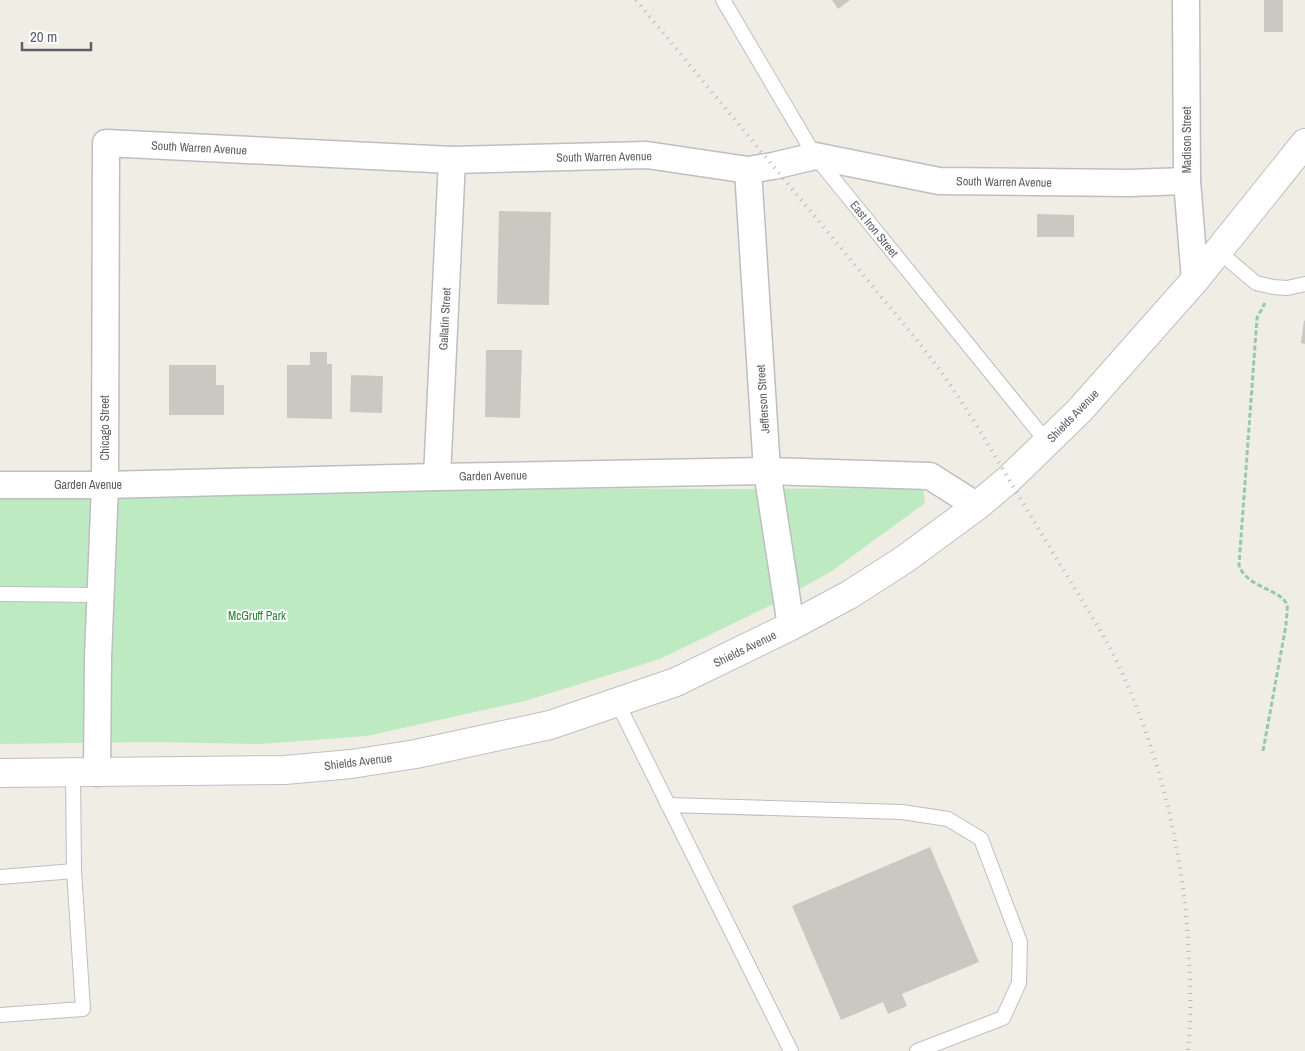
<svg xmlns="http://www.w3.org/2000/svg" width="1305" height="1051" viewBox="0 0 1305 1051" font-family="'Archivo Narrow',sans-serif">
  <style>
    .green { fill: #beeac1 }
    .building { fill: #cbc8c1 }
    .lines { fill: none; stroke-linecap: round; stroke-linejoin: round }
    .lane-casing { stroke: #bcbec4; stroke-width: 16 }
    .street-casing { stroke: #bcbec4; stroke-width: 29 }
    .secondary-casing { stroke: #bcbfc6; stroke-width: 30 }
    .path { stroke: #95c9a8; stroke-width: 3; stroke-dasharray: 5 2.5; stroke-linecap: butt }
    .lane { stroke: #fff; stroke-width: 14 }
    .street { stroke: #fff; stroke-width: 26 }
    .secondary { stroke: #fff; stroke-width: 28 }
    .rail { stroke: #b7b8b9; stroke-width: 4; stroke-dasharray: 1 6; stroke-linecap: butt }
    .labels { text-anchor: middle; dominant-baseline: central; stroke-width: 4; stroke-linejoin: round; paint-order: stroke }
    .street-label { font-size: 12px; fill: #5c6066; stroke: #fff }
    .park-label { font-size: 12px; fill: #2c8537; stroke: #fff }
  </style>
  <rect width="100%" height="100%" fill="#f0eee4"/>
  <path class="green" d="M0,486L735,489L923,488L925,503L832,571L771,605L660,659L525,701L367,736L261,744L155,742L0,744Z"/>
  <g class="building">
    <path d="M832,0H850L838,9Z"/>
    <rect x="1264" y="0" width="19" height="32"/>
    <path d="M499,211L551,212L549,305L497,304Z"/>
    <path d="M1037,214L1074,215V237H1037Z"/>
    <path d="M1304,320L1305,321V344L1301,343Z"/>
    <path d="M486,350H522L520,418L485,417Z"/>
    <path d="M310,352H327V364H332V419L287,418V365H310Z"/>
    <path d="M169,365H216V385H224V415H169Z"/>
    <path d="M351,375L383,376L382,413L350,412Z"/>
    <path d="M930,847L979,962L902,994L907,1006L888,1014L883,1002L841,1020L792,906Z"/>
  </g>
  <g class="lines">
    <g class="lane-casing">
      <g id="lane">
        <path d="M723,0L815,156L1047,442"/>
        <path d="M1218,251L1256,283L1273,287L1287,288L1305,284"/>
        <path d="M0,594L100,595"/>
        <path d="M617,702L791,1051"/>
        <path d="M668,805L902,812L948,819L981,839L1020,942L1019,983L1003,1018L917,1051"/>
        <path d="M0,877L74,871"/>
        <path d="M0,1015L83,1009L74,871L73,772"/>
      </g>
    </g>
    <g class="street-casing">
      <g id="street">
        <path d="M1186,0L1187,181L1195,280"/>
        <path d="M748,170L767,471L791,626"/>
        <path d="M437,477L452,160"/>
        <path d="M0,485H105L437,477L767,471L930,476L977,506"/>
        <path d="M97,773L98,658L105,485L106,143L452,160L647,155L748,170L773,166L815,156L939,181L1128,183L1187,181"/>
      </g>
    </g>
    <g class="secondary-casing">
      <path id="secondary" d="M0,773L285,770L351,764L416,754L550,725L676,682L791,626L849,595L905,559L977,506L1009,479L1080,410L1195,280L1305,143"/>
    </g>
    <path class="path" d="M1263,751L1286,625C1286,619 1288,610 1287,605C1282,589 1246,588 1239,565L1257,318L1265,303"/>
    <use href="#lane" class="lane"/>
    <use href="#street" class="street"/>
    <use href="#secondary" class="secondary"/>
    <path class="rail" d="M636,0L916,339C925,351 935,363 944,376C975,420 1001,467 1029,513C1046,541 1063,569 1080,597C1093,618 1106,639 1117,662C1161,755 1185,857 1189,961C1191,991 1191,1021 1188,1051"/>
  </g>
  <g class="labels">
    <g class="street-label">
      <text transform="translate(1187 140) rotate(-90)">Madison Street</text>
      <text transform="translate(199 148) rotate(3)">South Warren Avenue</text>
      <text transform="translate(604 157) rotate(-1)">South Warren Avenue</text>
      <text transform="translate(1004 182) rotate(1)">South Warren Avenue</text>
      <text transform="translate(874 229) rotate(51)">East Iron Street</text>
      <text transform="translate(445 319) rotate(-87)">Gallatin Street</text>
      <text transform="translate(763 399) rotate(-94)">Jefferson Street</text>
      <text transform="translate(1073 416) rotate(-46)">Shields Avenue</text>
      <text transform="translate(105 428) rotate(-90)">Chicago Street</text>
      <text transform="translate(493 476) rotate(-1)">Garden Avenue</text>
      <text x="88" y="485">Garden Avenue</text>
      <text transform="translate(745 649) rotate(-26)">Shields Avenue</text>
      <text transform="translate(358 762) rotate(-7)">Shields Avenue</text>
    </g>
    <g class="park-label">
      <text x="257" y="616">McGruff Park</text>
    </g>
  </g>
  <path d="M22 42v8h69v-8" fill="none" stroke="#5c6066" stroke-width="2.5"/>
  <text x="30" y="42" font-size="15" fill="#5c6066" stroke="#ffffff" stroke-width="4" paint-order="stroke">20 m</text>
</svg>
